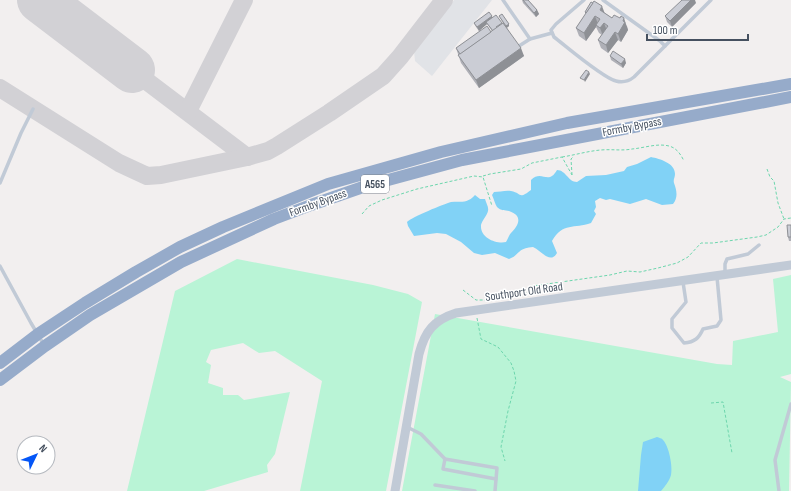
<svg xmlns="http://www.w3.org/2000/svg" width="791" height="491" viewBox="0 0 791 491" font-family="'Sofia Sans Condensed',sans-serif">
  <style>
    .airport { fill: #e1e3e7 }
    .green { fill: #b9f4d6 }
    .water { fill: #81d2f6 }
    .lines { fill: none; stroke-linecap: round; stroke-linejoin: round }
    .taxiway { stroke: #d2d1d5; stroke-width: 18 }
    .runway { stroke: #d2d1d5; stroke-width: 46 }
    .path { stroke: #6dd6ad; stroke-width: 1; stroke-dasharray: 3 2; stroke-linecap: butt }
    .service { stroke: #c1cad6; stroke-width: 3.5 }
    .tertiary { stroke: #c1cad6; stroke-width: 9 }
    .trunk { stroke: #96abca; stroke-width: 12 }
    .wall { fill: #afb0b7 }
    .shaded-wall { fill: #8e9095 }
    .building { fill: #cbcdd5; stroke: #8e9095 }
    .labels { text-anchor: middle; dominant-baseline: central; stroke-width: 3; stroke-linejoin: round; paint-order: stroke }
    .shield { fill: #fff; stroke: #7d848f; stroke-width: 1 }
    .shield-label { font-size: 11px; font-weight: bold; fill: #45505f }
    .street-label { font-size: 12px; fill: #45505f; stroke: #fff }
  </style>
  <rect width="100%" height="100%" fill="#f2efef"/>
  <path class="airport" d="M454,0H492L432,76L415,61L414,51Z"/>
  <g class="green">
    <path d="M237,259L373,285L408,294L422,302L386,491H300L322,381L275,351L259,353L243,343L211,350L206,362L211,365L208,383L223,388V395H238L244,400L290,392L275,454L267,465L268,472L204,491H127L175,291Z"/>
    <path d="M791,275V374L780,377L791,382L789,491H402L435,314L717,364L732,365L733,341L778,332L773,279Z"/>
  </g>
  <g class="water">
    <path d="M651,157C660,159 675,163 675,174C675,178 673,179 674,183C677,191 678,198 673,204L662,205L646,199L630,204L610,199L606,200L600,198L595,201L596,207L594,211L596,214L591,223C574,229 563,222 552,241L557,253C550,265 541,250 533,247C517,248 520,255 509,259L495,253L482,255L474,253L461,242L446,234L437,233L414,236L408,226L407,222C412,217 444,204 451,202C461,201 467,204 475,195L480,199H485C486,203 489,207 488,211C487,216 482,220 481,225C480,238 496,244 506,242C508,239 509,235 511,233C518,226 524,216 509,211C505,210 501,211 497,207C495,204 494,199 492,195L494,192C499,192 506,190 511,191C522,193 518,200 531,190V180C542,169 548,186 557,170C566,170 568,182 577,182L586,176L606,175L624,171L627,167L637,164Z"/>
    <path d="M657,437C659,438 662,438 663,440C669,446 673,467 671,475C669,482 665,486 661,491H638L641,455L643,442Z"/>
  </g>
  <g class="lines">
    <g class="taxiway">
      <path d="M132,70L247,157"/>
      <path d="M0,88L119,163L147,176L161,175L247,157L268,151L277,146L329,113L383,76L400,57L444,0"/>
      <path d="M188,111L244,0"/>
    </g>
    <path class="runway" d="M40,0L132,70"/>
    <g class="path">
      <path d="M562,157C575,155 588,151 601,150C612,149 622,151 632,149C644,148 657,143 669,146C677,148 681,155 684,161"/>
      <path d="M767,169L770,177L774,181L778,203L784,219"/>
      <path d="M572,175L571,159L573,157"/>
      <path d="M483,176L490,174L521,169L532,163L562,157L572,175"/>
      <path d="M362,214L369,206L382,200L417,189L474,176L483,177L492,206"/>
      <path d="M463,290L476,300H485"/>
      <path d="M524,295L529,288L533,286L610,275L627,271L640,272L658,268L677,263L688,257L701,243H713L757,237L766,235L778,227L784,219L791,218"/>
      <path d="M477,318L481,339L498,347L511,363L514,371L516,381L508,411L501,447L505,461"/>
      <path d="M711,403L723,402L732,453"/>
    </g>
    <g class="service">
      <path d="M503,0L530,39L552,33"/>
      <path d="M584,0L556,24L551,30L554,37C567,47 603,78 616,81C623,83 629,81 634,77L711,0"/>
      <path d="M603,0L660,41L665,46"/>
      <path d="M519,46L530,39"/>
      <path d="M0,183L21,133L33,109"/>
      <path d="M0,266L31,323L44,345"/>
      <path d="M725,274V264L727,259L748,254L759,245"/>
      <path d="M683,282L686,302L672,319V328L684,343C695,342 699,338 703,329L717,326L721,320L717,277"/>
      <path d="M407,427L421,434L445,459L497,468L495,491"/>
      <path d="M445,459L443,469L496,479"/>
      <path d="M435,485L475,491"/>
      <path d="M779,491L775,460L791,404"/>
    </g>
    <path class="tertiary" d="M395,491L419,354C425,331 434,320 456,313L791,265"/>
    <g class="trunk">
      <path d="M0,363L38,334L85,303L136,272L180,247L223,227L328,184L441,152L567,123L791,84"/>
      <path d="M0,380L45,346L90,315L181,262L274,219L311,205L366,186L462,160L791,97"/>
    </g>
  </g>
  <g class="wall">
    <path d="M522,0H528L537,10L539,14L536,17L523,3Z"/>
    <path d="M696,3L672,27L667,22L665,16Z"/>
    <path d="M585,12L605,13L612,18L627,26L628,30L621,42L618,40L608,53L601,48L598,40L602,35L599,33L596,27L586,41L579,36L576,28L586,14Z"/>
    <path d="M492,16V17L502,24L503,23L499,16L509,26L507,28L524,56L479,88L461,63L456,48L492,31L487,24L479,31L476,27L474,23Z"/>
    <path d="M610,56L626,63L623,68L611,60Z"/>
    <path d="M791,225V241H789L788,237Z"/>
  </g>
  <g class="shaded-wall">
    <path d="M691,0H695L696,3L672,27L670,21Z"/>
    <path d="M602,6L605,14L600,10Z"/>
    <path d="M537,10L539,14L536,17L534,13Z"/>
    <path d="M492,16L493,20L486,22L487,24L479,31L477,27Z"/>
    <path d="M595,16L598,24L596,25V27L586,41L584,33Z"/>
    <path d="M624,18L628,30L621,42L618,34L623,21Z"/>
    <path d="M604,23L607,31L603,36L600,28Z"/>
    <path d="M509,24V26L506,28V26Z"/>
    <path d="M615,32L618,40L608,53L606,45Z"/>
    <path d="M521,48L524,56L479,88L476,80Z"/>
    <path d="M625,59L626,63L623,68L621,64Z"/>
    <path d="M589,72L590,74L585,82L584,80Z"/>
  </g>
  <g class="building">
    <path d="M523,0H528L537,10L534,13Z"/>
    <path d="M682,0H691L670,21L665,16Z"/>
    <path d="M594,1L602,6L600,10L612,18L614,15L620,18L621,16L624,18L623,21L625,22L618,34L615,32L606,45L598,40L608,26L604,23L600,28L596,25L600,19L595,16L584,33L576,28Z"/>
    <path d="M591,2L593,3L586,13L585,12Z"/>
    <path d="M489,12L492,16L477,27L474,23Z"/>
    <path d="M502,14L509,24L506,26L499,16Z"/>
    <path d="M496,15L502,23L496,27L497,28L493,31L486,22Z"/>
    <path d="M503,23L521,48L476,80L458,55Z"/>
    <path d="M487,26L491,32L460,54L456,48Z"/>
    <path d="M613,51L625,59L621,64L610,56Z"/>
    <path d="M586,70L589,72L584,80L580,78Z"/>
    <path d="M787,225H791V237H788Z"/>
  </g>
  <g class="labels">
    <rect class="shield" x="361" y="175" width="28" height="18" rx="3"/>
    <g class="shield-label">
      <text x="375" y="184">A565</text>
    </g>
    <g class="street-label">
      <text transform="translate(632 127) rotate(-11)">Formby Bypass</text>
      <text transform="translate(318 203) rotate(-20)">Formby Bypass</text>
      <text transform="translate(524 292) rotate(-8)">Southport Old Road</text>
    </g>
  </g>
  <g transform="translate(36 455) rotate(47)"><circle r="19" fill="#ffffff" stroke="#b5b9bf"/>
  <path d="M0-3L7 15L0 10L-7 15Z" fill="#0456f7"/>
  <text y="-6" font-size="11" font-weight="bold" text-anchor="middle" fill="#45505f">N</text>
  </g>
  <path d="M647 34v6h101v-6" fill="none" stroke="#45505f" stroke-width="2"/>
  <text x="653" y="34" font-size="12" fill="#45505f" stroke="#ffffff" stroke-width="3" paint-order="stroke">100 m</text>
</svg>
